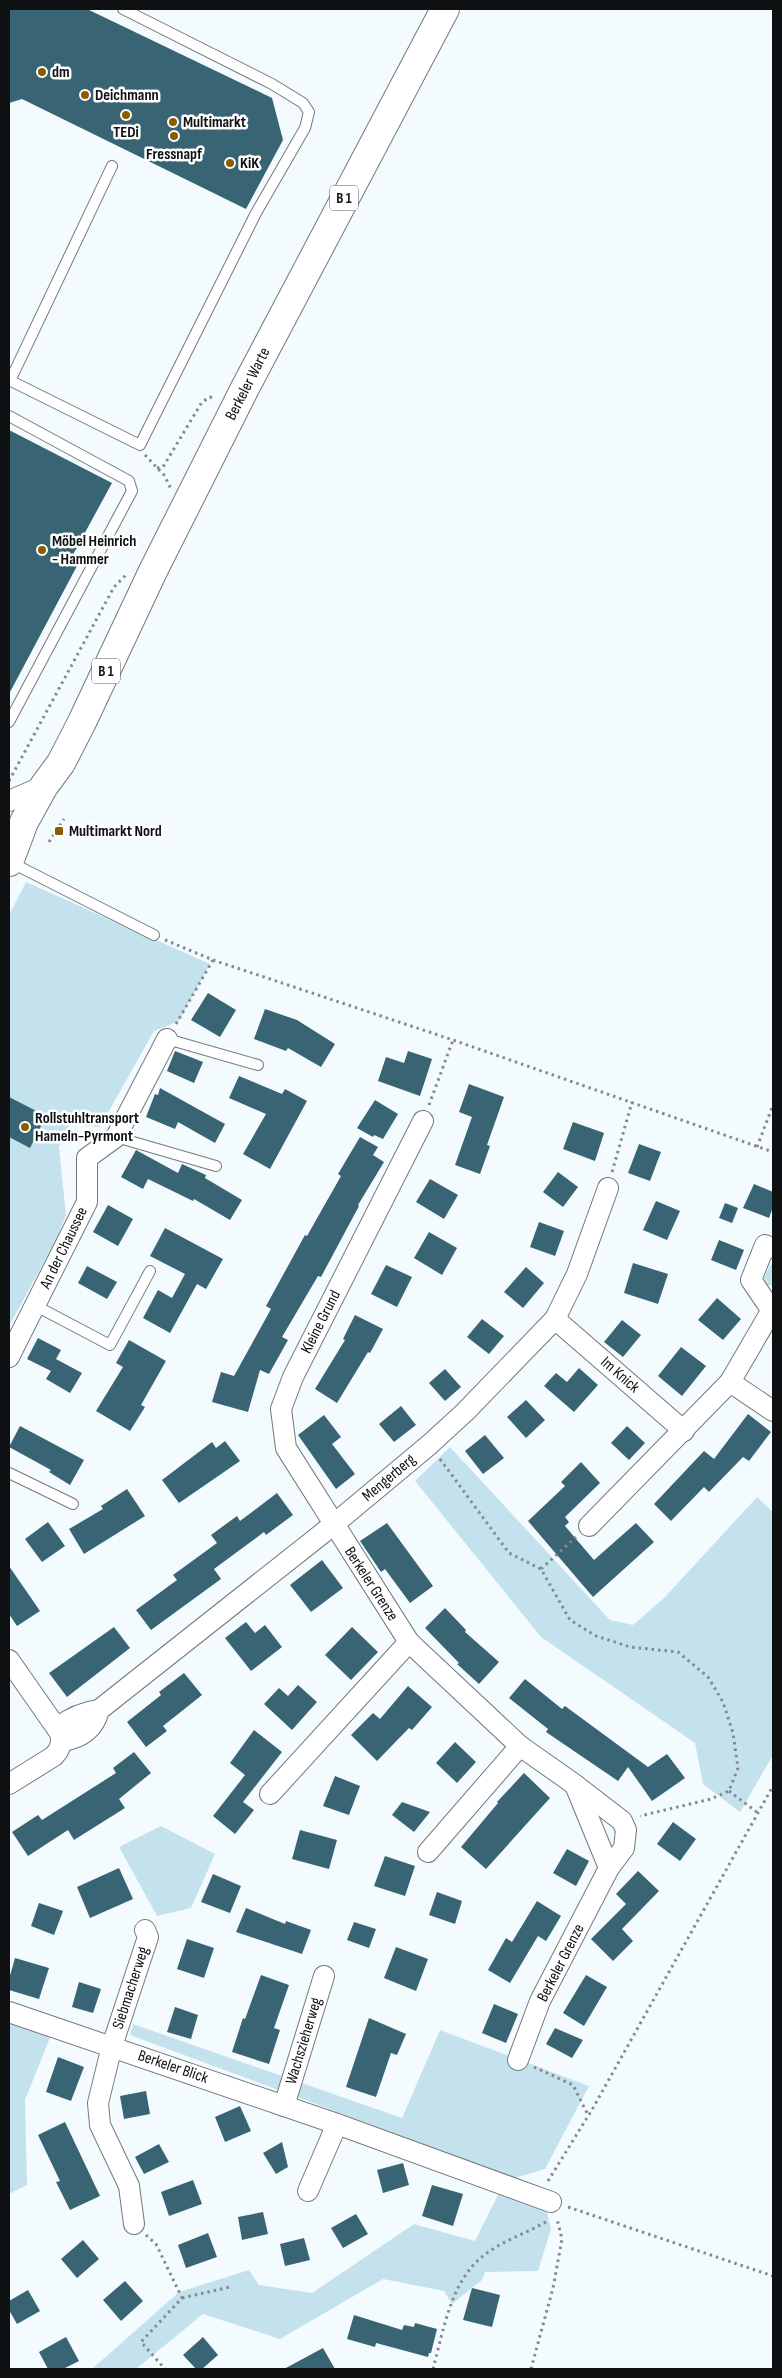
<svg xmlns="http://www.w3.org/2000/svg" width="782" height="2378" viewBox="0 0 782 2378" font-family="'Sofia Sans Condensed',sans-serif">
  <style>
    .green { fill: #c4e2ee }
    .building { fill: #396474 }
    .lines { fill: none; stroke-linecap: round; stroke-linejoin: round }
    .lane-casing { stroke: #73797c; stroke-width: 12 }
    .street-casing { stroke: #73797c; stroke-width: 22 }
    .primary-casing { stroke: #73797c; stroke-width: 30 }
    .path { stroke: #85898c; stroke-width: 3; stroke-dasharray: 2.5 4; stroke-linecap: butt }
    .lane { stroke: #fff; stroke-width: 10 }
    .street { stroke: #fff; stroke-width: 20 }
    .primary { stroke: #fff; stroke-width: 28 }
    .poi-dot { fill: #8b5b01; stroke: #fff; stroke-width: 2 }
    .labels { text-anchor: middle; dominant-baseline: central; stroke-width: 5; stroke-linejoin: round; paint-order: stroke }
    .shield { fill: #fff; stroke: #565858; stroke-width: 1 }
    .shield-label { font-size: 15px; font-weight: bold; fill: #0e1011 }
    .poi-label { font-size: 16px; font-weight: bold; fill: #0e1011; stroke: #fff; text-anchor: start }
    .street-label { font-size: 16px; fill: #0e1011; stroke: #fff }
  </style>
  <rect width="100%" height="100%" fill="#f4fbff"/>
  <g class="green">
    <path d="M26,882L210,964L179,1021L154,1031L100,1127L70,1124L59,1147L66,1215L56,1240L9,1326V915Z"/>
    <path d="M773,1264V1285L766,1286L764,1278L770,1265Z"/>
    <path d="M450,1447L610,1620L633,1625L665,1597L757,1497L773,1512V1755L740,1812L703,1784L695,1743L541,1637L415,1481Z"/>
    <path d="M161,1826L215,1854L191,1908L157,1916L119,1847Z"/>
    <path d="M9,2023L51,2035L25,2100L27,2185L9,2194Z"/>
    <path d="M133,2024L402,2118L440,2030L589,2086L545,2169L515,2178L130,2035Z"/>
    <path d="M502,2187L546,2208L551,2229L538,2271L485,2272L482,2280L452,2304L444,2291L383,2279L280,2339L203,2314L136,2369H92L179,2292L249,2270L259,2285L312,2293L414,2224L475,2241Z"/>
  </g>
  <g class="building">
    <path d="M9,9H87L272,98L283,140L246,209L22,99L9,103Z"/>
    <path d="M9,430L112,483L69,562L77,566L9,694Z"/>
    <path d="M208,993L236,1010L220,1037L191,1020Z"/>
    <path d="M265,1009L297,1020L335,1044L321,1067L288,1048L286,1051L254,1039Z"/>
    <path d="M175,1051L203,1062L194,1083L167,1071Z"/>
    <path d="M408,1051L432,1059L420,1096L378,1081L386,1057L404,1063Z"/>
    <path d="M239,1076L282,1094L285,1089L307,1101L270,1169L243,1154L266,1114L229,1098Z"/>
    <path d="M469,1084L504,1097L487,1145L490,1146L480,1174L455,1165L472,1117L459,1112Z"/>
    <path d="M160,1088L225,1124L215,1143L178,1122L175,1129L146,1117L155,1094L158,1095Z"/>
    <path d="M9,1097L46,1116L30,1148L9,1137Z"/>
    <path d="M375,1100L398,1114L383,1139L374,1135L373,1137L357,1128Z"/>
    <path d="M573,1122L604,1133L595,1161L563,1149Z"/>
    <path d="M360,1137L378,1147L373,1155L384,1162L358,1205L359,1206L321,1277L318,1276L282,1337L288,1340L269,1374L260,1370L248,1412L212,1402L221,1372L234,1376L271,1309L266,1306L305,1235L307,1236L341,1176L338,1174Z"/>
    <path d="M639,1144L661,1152L650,1181L628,1173Z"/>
    <path d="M136,1150L178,1173L182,1164L206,1175L205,1178L242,1200L230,1220L194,1199L193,1201L148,1179L143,1189L121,1177Z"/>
    <path d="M558,1172L578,1187L563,1207L543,1192Z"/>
    <path d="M430,1179L458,1195L444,1219L416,1202Z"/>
    <path d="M754,1184L773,1192V1207L769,1218L743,1208Z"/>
    <path d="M656,1201L680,1211L667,1240L643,1230Z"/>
    <path d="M725,1203L738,1208L732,1223L719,1218Z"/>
    <path d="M108,1205L133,1219L118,1246L93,1232Z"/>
    <path d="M539,1222L564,1231L555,1256L530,1247Z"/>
    <path d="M165,1228L223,1259L206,1289L197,1284L170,1333L143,1318L158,1290L172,1298L185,1274L150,1256Z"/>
    <path d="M429,1232L457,1248L442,1275L414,1258Z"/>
    <path d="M719,1240L744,1250L736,1270L711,1260Z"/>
    <path d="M633,1263L668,1274L658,1304L624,1293Z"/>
    <path d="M386,1265L412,1277L397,1307L371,1294Z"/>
    <path d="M87,1266L117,1282L107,1299L78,1283Z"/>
    <path d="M526,1267L544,1283L523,1308L504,1292Z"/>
    <path d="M717,1298L741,1319L723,1340L698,1320Z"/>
    <path d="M355,1315L383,1329L370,1353L368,1352L337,1403L315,1389L345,1340L343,1339Z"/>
    <path d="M482,1319L504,1336L489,1354L467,1337Z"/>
    <path d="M622,1320L641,1335L623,1357L604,1342Z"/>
    <path d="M38,1338L61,1350L56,1359L82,1373L70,1393L46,1379L51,1371L27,1359Z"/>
    <path d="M129,1340L166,1361L141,1405L145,1407L130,1431L96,1411L123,1367L116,1363Z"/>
    <path d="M681,1347L706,1366L682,1396L658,1376Z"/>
    <path d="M579,1368L598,1385L574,1412L544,1386L556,1373L567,1382Z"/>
    <path d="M445,1369L461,1387L445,1401L429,1383Z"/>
    <path d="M526,1400L545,1420L526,1438L507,1417Z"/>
    <path d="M401,1406L416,1425L394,1442L379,1424Z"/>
    <path d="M748,1414L771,1432L749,1461L743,1457L709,1492L704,1487L671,1521L654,1504L704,1451L714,1459Z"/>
    <path d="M324,1415L341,1437L332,1444L355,1474L336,1489L298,1435Z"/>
    <path d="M20,1426L84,1460L70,1485L49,1472L51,1470L9,1447Z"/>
    <path d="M627,1426L645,1443L629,1460L611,1443Z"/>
    <path d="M485,1435L504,1458L483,1474L465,1451Z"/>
    <path d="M225,1441L240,1461L179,1503L162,1480L212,1442L216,1448Z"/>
    <path d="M581,1462L600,1483L565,1517L569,1522L565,1526L594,1560L636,1523L654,1542L593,1597L528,1521L565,1486L561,1482Z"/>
    <path d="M127,1489L145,1516L84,1554L69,1529L103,1509L101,1506Z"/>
    <path d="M277,1493L293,1515L266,1535L264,1532L214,1569L221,1579L151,1630L136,1610L177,1580L173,1575L217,1543L211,1535L237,1516L240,1521Z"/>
    <path d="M48,1522L65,1546L42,1562L25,1539Z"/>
    <path d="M387,1523L433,1586L410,1603L385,1569L381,1572L360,1541Z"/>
    <path d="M322,1560L343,1588L311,1612L290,1585Z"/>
    <path d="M9,1566L40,1611L17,1626L9,1614Z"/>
    <path d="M445,1608L466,1630L465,1632L499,1662L479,1684L457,1664L459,1663L425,1628Z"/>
    <path d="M246,1622L255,1633L265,1625L282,1647L251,1671L225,1638Z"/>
    <path d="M114,1627L130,1648L67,1697L49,1673Z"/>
    <path d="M352,1627L378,1652L351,1680L325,1655Z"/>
    <path d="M184,1673L202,1695L163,1726L167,1731L146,1747L127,1722L161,1695L159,1692Z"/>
    <path d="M525,1679L562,1709L565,1706L648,1767L667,1754L685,1778L652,1801L628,1767L618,1781L546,1732L548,1729L509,1698Z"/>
    <path d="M298,1685L317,1702L292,1730L264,1704L279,1688L288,1696Z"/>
    <path d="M408,1686L432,1707L412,1730L409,1728L377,1761L351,1735L373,1713L380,1719Z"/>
    <path d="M254,1730L282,1752L243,1802L254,1810L235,1834L213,1816L245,1775L230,1763Z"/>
    <path d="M455,1742L476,1762L457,1783L436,1763Z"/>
    <path d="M134,1752L151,1773L119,1799L125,1808L74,1840L68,1830L28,1856L12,1832L38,1815L42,1820L116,1773L113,1768Z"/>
    <path d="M524,1773L550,1798L486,1869L461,1847L498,1803L497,1802Z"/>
    <path d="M335,1776L360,1786L349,1815L323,1806Z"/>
    <path d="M402,1802L430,1812L414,1832L392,1815Z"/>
    <path d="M673,1822L696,1839L680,1861L657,1844Z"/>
    <path d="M300,1830L337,1840L329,1869L292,1859Z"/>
    <path d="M567,1849L589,1861L576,1886L553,1873Z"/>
    <path d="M385,1856L415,1866L405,1896L374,1886Z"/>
    <path d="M119,1868L133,1899L90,1918L77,1887Z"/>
    <path d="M638,1871L659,1891L622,1929L633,1941L613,1961L591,1939L626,1904L616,1894Z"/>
    <path d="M213,1874L241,1886L230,1913L201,1902Z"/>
    <path d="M437,1892L462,1901L455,1924L429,1915Z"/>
    <path d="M537,1901L561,1916L546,1941L538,1936L510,1983L488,1970L506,1938L512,1942Z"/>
    <path d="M39,1903L63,1911L54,1935L31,1926Z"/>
    <path d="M246,1908L285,1924L286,1921L311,1930L302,1954L236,1932Z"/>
    <path d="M354,1922L376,1929L369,1948L347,1940Z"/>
    <path d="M187,1939L214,1948L204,1978L177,1969Z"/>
    <path d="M396,1947L428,1959L416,1991L384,1978Z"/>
    <path d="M15,1958L49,1968L39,1999L9,1990V1979Z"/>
    <path d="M261,1975L289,1985L274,2028L280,2030L269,2064L232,2052L243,2018L245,2019Z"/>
    <path d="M586,1975L607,1987L584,2026L563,2013Z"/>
    <path d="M79,1982L101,1989L93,2013L72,2007Z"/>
    <path d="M494,2004L518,2014L506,2043L482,2033Z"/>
    <path d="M175,2007L198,2015L191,2039L167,2032Z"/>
    <path d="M369,2018L406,2034L397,2055L391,2053L376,2097L346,2087Z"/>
    <path d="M555,2028L583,2040L572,2058L546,2044Z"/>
    <path d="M58,2057L84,2067L71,2101L46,2092Z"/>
    <path d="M146,2091L150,2114L124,2119L120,2096Z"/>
    <path d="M240,2106L251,2131L225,2142L215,2117Z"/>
    <path d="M65,2122L100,2196L70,2210L56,2182L60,2181L38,2135Z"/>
    <path d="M282,2142L288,2167L276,2174L263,2153Z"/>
    <path d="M159,2144L169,2162L144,2174L135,2157Z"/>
    <path d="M403,2163L409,2185L383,2193L377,2170Z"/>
    <path d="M193,2180L202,2204L169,2216L161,2192Z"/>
    <path d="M432,2185L463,2194L453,2226L422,2216Z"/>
    <path d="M263,2212L268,2234L242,2240L238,2217Z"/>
    <path d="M356,2214L368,2234L343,2248L331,2228Z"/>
    <path d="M208,2233L217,2257L186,2268L178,2245Z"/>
    <path d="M304,2238L310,2260L285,2266L280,2244Z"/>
    <path d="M83,2240L99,2259L77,2278L61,2259Z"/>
    <path d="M125,2281L143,2301L121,2321L103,2300Z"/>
    <path d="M472,2288L500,2295L492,2327L463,2320Z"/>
    <path d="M28,2290L40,2311L17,2324L9,2310V2301Z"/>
    <path d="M354,2315L402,2330L404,2325L414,2327L415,2323L437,2329L431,2353H429L428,2357L376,2343L375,2347L347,2339Z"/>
    <path d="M66,2337L79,2361L63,2369H48L39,2352Z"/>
    <path d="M203,2337L218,2355L202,2369H196L183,2355Z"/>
    <path d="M323,2348L335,2369H284Z"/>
  </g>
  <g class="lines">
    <g class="lane-casing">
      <g id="lane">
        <path d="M9,380L140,445L256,213L305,128L309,112L303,103L272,84L123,9"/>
        <path d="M10,381L112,166"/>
        <path d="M9,416L129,481L132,491L9,722"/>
        <path d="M10,862L154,935"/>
        <path d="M167,1039L258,1065"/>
        <path d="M116,1137L216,1166"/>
        <path d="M36,1306L110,1345L150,1271"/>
        <path d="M9,1473L73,1504"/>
      </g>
    </g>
    <g class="street-casing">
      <g id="street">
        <path d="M9,801L44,786"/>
        <path d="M423,1121L293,1377L281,1409L286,1448L409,1642L520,1746L574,1784L622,1821L626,1830L624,1848L609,1868L540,2001L518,2060"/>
        <path d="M772,1311L751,1280L765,1245L773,1248"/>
        <path d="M555,1319L684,1431"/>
        <path d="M9,1357L87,1202V1158L116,1137L167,1039"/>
        <path d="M730,1382L773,1411"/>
        <path d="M589,1526L730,1382L773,1308"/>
        <path d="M9,1660L60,1733C62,1743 61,1748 54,1756L9,1784"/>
        <path d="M57,1728C70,1718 82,1712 99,1710L333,1525L429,1445L465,1412L555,1319L577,1274L608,1188"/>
        <path d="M62,1741C81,1738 94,1730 99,1710"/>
        <path d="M575,1785L609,1868"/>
        <path d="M270,1794L409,1642"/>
        <path d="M428,1852L520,1746"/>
        <path d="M9,2012L337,2124L551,2202"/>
        <path d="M284,2106L324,1976"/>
        <path d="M308,2191L337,2124"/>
        <path d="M134,2224L129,2186L100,2125L98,2103L112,2046L148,1937L145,1930"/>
      </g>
    </g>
    <g class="primary-casing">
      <path id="primary" d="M9,862L24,822L44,786L61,763L82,722L153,571L245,388L445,9"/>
    </g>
    <g class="path">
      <path d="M145,455L164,475L171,489"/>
      <path d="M157,468L163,467L202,402L210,397L215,399"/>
      <path d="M9,781L114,587L126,575"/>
      <path d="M49,842L64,819"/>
      <path d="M165,940L213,960L453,1040L773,1152"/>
      <path d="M176,1024L213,960"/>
      <path d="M429,1105L453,1040"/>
      <path d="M757,1147L773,1105"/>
      <path d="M612,1172L632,1102"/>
      <path d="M440,1459L509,1553L541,1569L570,1620L596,1636L630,1647L678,1652L708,1677L723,1702L733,1733L738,1768L729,1791L711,1799L640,1816"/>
      <path d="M541,1569L576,1537"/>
      <path d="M729,1791L758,1813"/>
      <path d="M534,2067L573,2085L588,2115"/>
      <path d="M548,2181L593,2108L773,1786"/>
      <path d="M568,2207L773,2276"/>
      <path d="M146,2235L156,2244L182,2298L141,2342L165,2369"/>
      <path d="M182,2298L230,2287"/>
      <path d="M433,2369C444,2329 451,2278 487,2253C506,2239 530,2232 549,2220"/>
      <path d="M531,2369L553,2288L562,2239L557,2219"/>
    </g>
    <use href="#lane" class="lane"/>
    <use href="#street" class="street"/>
    <use href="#primary" class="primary"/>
  </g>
  <g class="poi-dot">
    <circle cx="42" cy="72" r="5"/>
    <circle cx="85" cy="95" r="5"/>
    <circle cx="126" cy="115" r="5"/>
    <circle cx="173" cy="122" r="5"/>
    <circle cx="174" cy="136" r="5"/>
    <circle cx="230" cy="163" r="5"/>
    <circle cx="42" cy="550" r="5"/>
    <rect x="54" y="826" width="10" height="10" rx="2.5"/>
    <circle cx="25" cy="1127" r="5"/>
  </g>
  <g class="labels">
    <g class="shield">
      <rect x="330" y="185.5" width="28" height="25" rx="4"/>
      <rect x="92" y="658.5" width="28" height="25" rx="4"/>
    </g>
    <g class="shield-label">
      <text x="344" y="198">B 1</text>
      <text x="106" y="671">B 1</text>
    </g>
    <g class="poi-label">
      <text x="52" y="72">dm</text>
      <text x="95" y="95">Deichmann</text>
      <text x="183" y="122">Multimarkt</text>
      <text x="126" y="132" text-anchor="middle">TEDi</text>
      <text x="174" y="154" text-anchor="middle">Fressnapf</text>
      <text x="240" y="163">KiK</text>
      <text x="52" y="541">Möbel Heinrich<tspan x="52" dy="18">- Hammer</tspan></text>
      <text x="69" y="831">Multimarkt Nord</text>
      <text x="35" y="1118">Rollstuhltransport<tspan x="35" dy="18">Hameln-Pyrmont</tspan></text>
    </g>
    <g class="street-label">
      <text transform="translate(248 384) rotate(-63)">Berkeler Warte</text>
      <text transform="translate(64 1248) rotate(-64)">An der Chaussee</text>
      <text transform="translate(321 1322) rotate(-63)">Kleine Grund</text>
      <text transform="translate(620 1375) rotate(41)">Im Knick</text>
      <text transform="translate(389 1478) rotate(-40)">Mengerberg</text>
      <text transform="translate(371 1584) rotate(57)">Berkeler Grenze</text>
      <text transform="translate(561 1963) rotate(-63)">Berkeler Grenze</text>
      <text transform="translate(131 1988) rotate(-72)">Siebmacherweg</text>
      <text transform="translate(304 2041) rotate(-73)">Wachszieherweg</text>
      <text transform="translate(173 2067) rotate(19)">Berkeler Blick</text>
    </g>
  </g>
  <rect width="782" height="2378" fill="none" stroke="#0e1011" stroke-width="20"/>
</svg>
